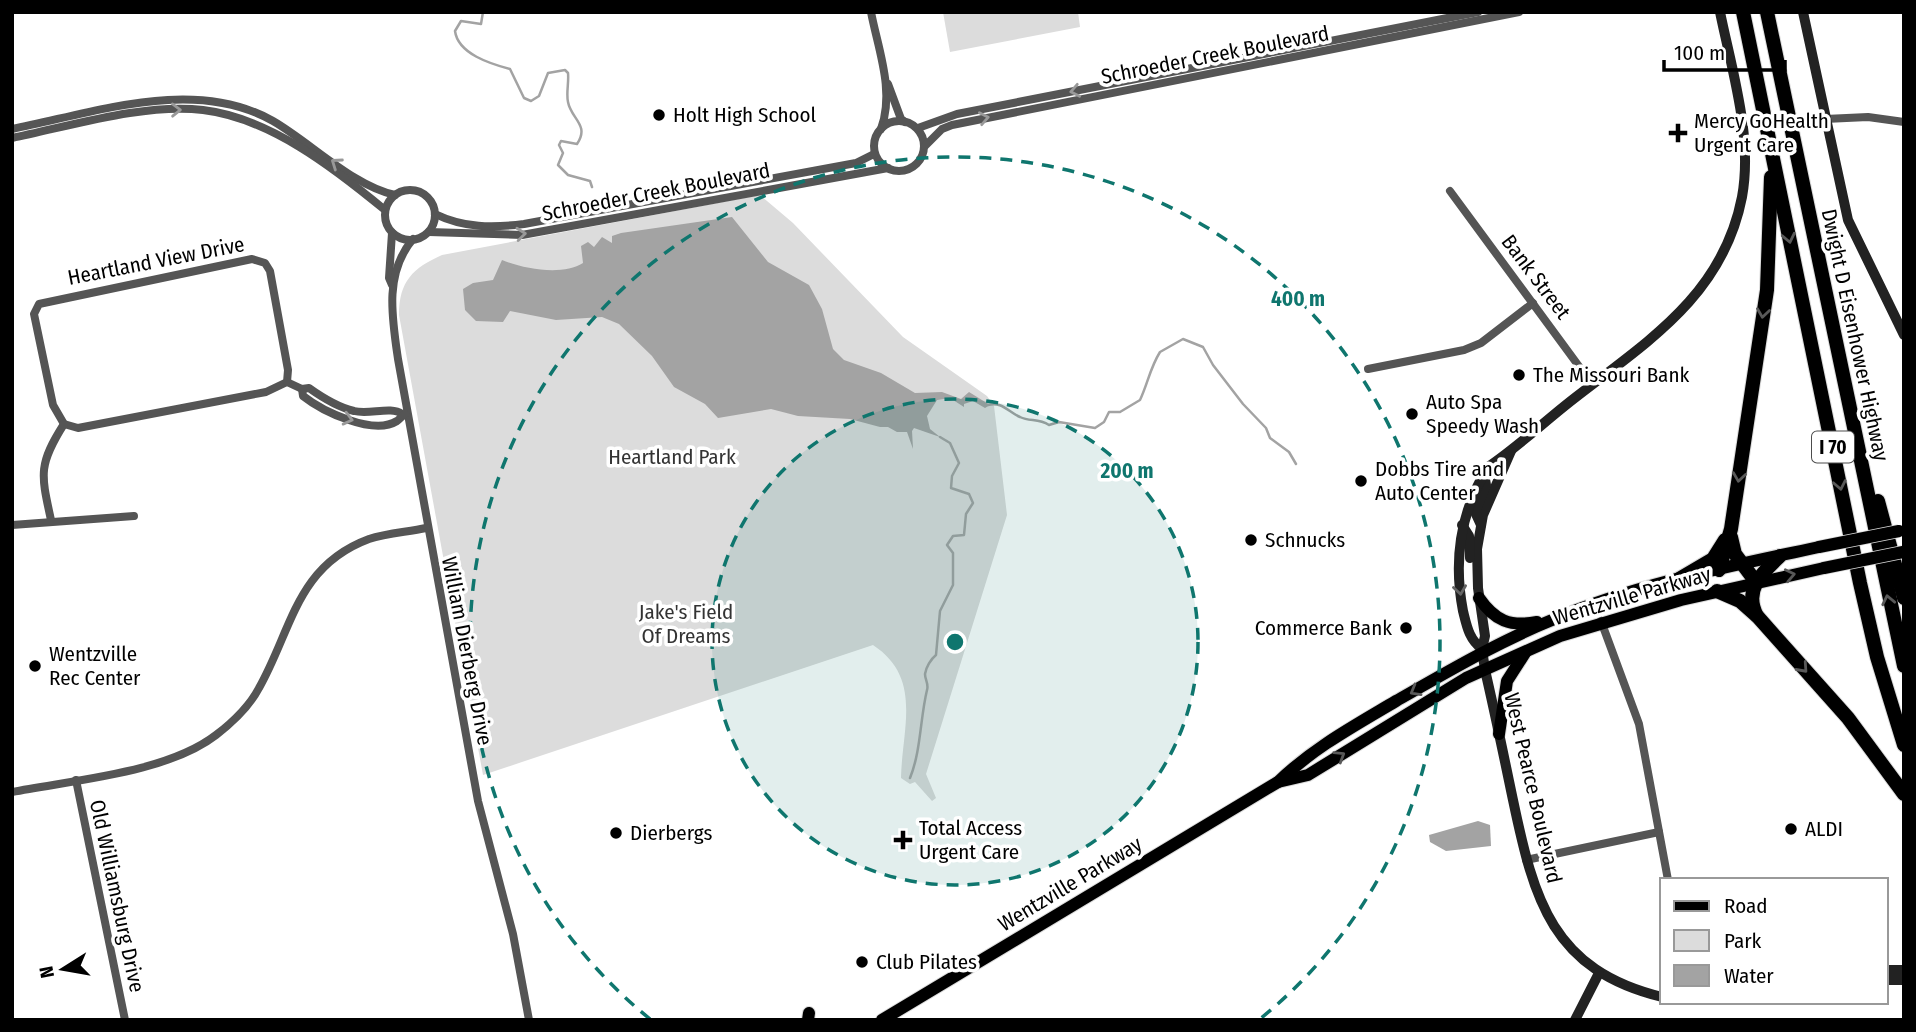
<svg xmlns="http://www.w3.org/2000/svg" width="1916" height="1032" viewBox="0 0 1916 1032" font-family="'Fira Sans Condensed',sans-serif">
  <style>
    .green { fill: #dcdcdc }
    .water { fill: #a3a3a3 }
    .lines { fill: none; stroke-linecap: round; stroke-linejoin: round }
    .stream { stroke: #a3a3a3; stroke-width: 2.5 }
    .primary-casing { stroke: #dbdbdb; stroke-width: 14 }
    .highway-casing { stroke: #dbdbdb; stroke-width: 16 }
    .street { stroke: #555; stroke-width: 8 }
    .secondary { stroke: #222; stroke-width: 10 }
    .primary { stroke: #000; stroke-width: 12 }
    .highway { stroke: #000; stroke-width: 14 }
    .primary-bridge-casing { stroke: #dbdbdb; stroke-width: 14; stroke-linecap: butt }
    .primary-bridge { stroke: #000; stroke-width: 12 }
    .oneway { stroke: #999 }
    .oneway2 { stroke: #595959 }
    .oneway3 { stroke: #646464 }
    .ring { fill: none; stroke: #0f766e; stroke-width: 3.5; stroke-dasharray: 12 9 }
    .poi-dot { fill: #000; stroke: #fff; stroke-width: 2.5 }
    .labels { text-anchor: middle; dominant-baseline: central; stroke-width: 7; stroke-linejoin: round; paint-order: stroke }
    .shield { fill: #fff; stroke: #4c4c4c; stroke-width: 2 }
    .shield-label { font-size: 19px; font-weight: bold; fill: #000 }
    .street-label { font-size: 21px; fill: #000; stroke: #fff }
    .poi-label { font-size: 21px; fill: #000; stroke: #fff; text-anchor: start }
    .park-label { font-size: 21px; fill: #333; stroke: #fff }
    .centre { fill: #0f766e; stroke: #fff; stroke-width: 3.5 }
    .ring-label { font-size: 21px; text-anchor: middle; font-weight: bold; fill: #0f766e; stroke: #fff; stroke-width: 7; stroke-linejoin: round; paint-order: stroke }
  </style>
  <rect width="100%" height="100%" fill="#fff"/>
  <g class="green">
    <path d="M943,12H1078L1080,27L950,52Z"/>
    <path d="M760,195L793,223L903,337L987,396L994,406L1007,515L926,774L936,798L932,801L915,782L910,784L901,778C902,728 923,678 873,645L483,775L399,315C399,281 413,268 442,255Z"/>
  </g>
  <g class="water">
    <path d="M732,217L768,262L809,285L822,309L833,349L844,360L881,373L915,393L942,392L961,399L969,392L990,405L985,408L973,401L964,404V407L950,398L937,400L927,416L930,429L940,437L914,428L912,431L913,449L907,432H897L888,427H880L850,419L798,416L771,409L718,418L705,404L674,387L652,356L619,324L602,317L556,320L510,311L503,322L476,321L465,310L463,289L473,283L493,280L502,260C523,269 563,276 583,263L581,246L588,242L594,247L602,237L612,243V236L621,233Z"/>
    <path d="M1478,821L1490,825L1491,846L1446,851L1430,842L1429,835Z"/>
  </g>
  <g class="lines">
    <g class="stream">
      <path d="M483,12L481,24L461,21L455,31C458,54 491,64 510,69L524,98L531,101L539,96L548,73L565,70L568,73C569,83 566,93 568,102C571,119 590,125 577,144L561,141L559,145L563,153L558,165L568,175L590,181L592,187"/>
      <path d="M988,405C1002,401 1008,412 1020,417C1030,422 1038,418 1049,425L1059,422L1095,428L1104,422L1109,412H1120L1140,400C1148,383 1150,368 1160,352L1183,339L1203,347L1213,365L1243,404L1266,428L1270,438L1289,452L1296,464"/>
      <path d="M910,778C921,751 920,719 927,690C929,684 925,680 925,674C926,667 931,659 936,655L940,611L953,585V553L947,545L953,536L964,535L966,514L973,503L969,494L951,488L952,476L959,463L950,443L940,437"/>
    </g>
    <g class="primary-casing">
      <g id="primary">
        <path d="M1479,598C1495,621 1510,627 1537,622"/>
        <path d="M1499,734L1507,681L1525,653"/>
        <path d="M1278,782L1308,775L1466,678L1560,636L1681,600L1824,568"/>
        <path d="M808,1020L809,1013"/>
        <path d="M882,1020L1278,782C1313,748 1354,726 1396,701C1447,672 1498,642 1552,620C1636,584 1730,566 1819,547"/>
      </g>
    </g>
    <g class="highway-casing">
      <g id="highway">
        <path d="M1743,12L1860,583L1877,657L1904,745"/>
        <path d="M1767,12L1904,666"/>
        <path d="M1878,501L1904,598"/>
        <path d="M1731,537L1735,554L1756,582"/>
        <path d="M1719,570L1731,529L1767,290L1771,177"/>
        <path d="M1679,579L1713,559L1725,540"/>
        <path d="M1717,591L1740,601L1758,617L1848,718L1904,794"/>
        <path d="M1757,616C1743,590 1762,573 1780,556"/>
      </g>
    </g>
    <g class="street">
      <path d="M871,12C878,49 895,91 881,129"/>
      <path d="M888,84L901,119L905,122"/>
      <path d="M1825,119L1868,117L1904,122"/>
      <circle cx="899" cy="146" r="25"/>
      <path d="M918,128L957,114L1478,12"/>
      <path d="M12,129C94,113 194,76 273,121C311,143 353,186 395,195"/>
      <path d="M12,138C71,126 144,103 203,110C270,118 334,168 385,210"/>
      <path d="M925,146L942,129L952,125L1519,12"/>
      <circle cx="410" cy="215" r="25"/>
      <path d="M1450,191L1592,384"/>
      <path d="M435,214C464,228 492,228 524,224L856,163L874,154"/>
      <path d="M429,232L522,235L888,168"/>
      <path d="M392,233L389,278L392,285"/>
      <path d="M413,239C384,273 392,318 398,359L478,801L513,934L529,1020"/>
      <path d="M252,259L265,263L270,271L288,370L287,382L266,392L78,428L64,424L53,405L34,314L39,304Z"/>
      <path d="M1368,369L1464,350L1481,343L1533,303"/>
      <path d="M287,382L302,389L309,388C323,398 337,407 354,411C369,415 391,406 402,414"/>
      <path d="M302,389L303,396C322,411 373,436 397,421C400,419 402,416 405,414"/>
      <path d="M51,520C41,474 38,465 64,424"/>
      <path d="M12,525L134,516"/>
      <path d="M1601,621L1639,724L1668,880"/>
      <path d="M76,780L125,1020"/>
      <path d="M12,792C73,780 167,773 216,735C233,722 249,707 259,688C292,630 296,566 369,539C387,533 408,532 426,528"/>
      <path d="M1526,860L1659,832"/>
    </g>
    <g class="secondary">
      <path d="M1803,12L1848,220L1904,335"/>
      <path d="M1511,451L1483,515L1477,549L1478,588L1485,636L1482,649L1485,670C1495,713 1504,757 1513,800C1534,900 1552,970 1662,997"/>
      <path d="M1462,525L1469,536L1470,558"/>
      <path d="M1481,525L1475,512L1486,485L1484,473"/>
      <path d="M1482,649C1469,639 1467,627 1463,611C1453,559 1460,512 1488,467C1519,446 1546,420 1576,397C1648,341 1723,295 1742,197C1753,137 1732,71 1720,12"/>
      <path d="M1886,970H1904"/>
      <path d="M1886,980H1904"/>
      <path d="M1575,1020L1599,973"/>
    </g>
    <use href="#primary" class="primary"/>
    <use href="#highway" class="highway"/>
    <g class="primary-bridge-casing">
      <g id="primary-bridge">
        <path d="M1819,547L1899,531"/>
        <path d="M1824,568L1903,552"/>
      </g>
    </g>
    <use href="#primary-bridge" class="primary-bridge"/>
  </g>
  <defs><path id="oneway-chevron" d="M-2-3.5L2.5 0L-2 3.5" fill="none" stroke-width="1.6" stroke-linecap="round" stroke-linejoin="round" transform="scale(1.75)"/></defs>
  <g class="oneway">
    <use href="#oneway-chevron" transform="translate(1075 91) rotate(169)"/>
    <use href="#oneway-chevron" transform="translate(176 110) rotate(-1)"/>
    <use href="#oneway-chevron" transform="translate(984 118) rotate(-11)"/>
    <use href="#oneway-chevron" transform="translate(336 163) rotate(-145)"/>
    <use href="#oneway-chevron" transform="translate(521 234) rotate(-6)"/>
    <use href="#oneway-chevron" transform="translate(348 419) rotate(14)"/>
  </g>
  <g class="oneway2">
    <use href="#oneway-chevron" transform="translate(1789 238) rotate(78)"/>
    <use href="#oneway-chevron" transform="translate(1763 313) rotate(98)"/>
    <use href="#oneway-chevron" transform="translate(1739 477) rotate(98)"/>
    <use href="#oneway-chevron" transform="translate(1840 485) rotate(79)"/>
    <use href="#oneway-chevron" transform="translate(1790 575) rotate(-12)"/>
    <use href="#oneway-chevron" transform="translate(1888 600) rotate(-102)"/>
    <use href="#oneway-chevron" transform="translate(1803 668) rotate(48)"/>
    <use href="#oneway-chevron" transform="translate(1415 691) rotate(150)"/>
    <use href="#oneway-chevron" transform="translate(1340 756) rotate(-32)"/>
  </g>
  <use class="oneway3" href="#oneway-chevron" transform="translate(1460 590) rotate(82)"/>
  <circle cx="955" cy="642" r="243" fill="#0f766e" fill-opacity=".12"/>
  <g class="ring">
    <circle cx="955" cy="642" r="243"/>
    <path d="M650 1019A485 485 0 1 1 1260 1019"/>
  </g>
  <g class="poi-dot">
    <circle cx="659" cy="115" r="7"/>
    <path d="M1674.5 122.5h7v7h7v7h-7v7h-7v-7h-7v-7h7z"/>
    <circle cx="1519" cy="375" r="7"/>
    <circle cx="1412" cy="414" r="7"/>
    <circle cx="1361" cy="481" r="7"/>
    <circle cx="1251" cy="540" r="7"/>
    <circle cx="1406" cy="628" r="7"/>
    <circle cx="35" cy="666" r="7"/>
    <circle cx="1791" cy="829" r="7"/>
    <circle cx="616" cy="833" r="7"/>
    <path d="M899.5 829.5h7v7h7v7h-7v7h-7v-7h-7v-7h7z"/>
    <circle cx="862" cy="962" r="7"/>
  </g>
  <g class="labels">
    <rect class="shield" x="1812" y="431.5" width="42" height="31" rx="5"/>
    <g class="shield-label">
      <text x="1833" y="447">I 70</text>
    </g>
    <g class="street-label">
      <text transform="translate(1215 55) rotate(-11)">Schroeder Creek Boulevard</text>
      <text transform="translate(656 192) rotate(-11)">Schroeder Creek Boulevard</text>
      <text transform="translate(156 261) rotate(-11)">Heartland View Drive</text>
      <text transform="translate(1536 277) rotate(53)">Bank Street</text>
      <text transform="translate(1855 335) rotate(78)">Dwight D Eisenhower Highway</text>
      <text transform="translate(1632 596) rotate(-16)">Wentzville Parkway</text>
      <text transform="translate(467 651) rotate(79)">William Dierberg Drive</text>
      <text transform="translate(1533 788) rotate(77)">West Pearce Boulevard</text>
      <text transform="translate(1070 884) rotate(-31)">Wentzville Parkway</text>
      <text transform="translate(117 896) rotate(78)">Old Williamsburg Drive</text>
    </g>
    <g class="poi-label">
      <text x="673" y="115">Holt High School</text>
      <text x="1694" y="121">Mercy GoHealth<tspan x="1694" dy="24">Urgent Care</tspan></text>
      <text x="1533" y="375">The Missouri Bank</text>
      <text x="1426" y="402">Auto Spa<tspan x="1426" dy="24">Speedy Wash</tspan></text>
      <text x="1375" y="469">Dobbs Tire and<tspan x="1375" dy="24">Auto Center</tspan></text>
      <text x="1265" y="540">Schnucks</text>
      <text x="1392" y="628" text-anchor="end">Commerce Bank</text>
      <text x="49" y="654">Wentzville<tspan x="49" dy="24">Rec Center</tspan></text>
      <text x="919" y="828">Total Access<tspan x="919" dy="24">Urgent Care</tspan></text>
      <text x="1805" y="829">ALDI</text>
      <text x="630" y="833">Dierbergs</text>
      <text x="876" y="962">Club Pilates</text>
    </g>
    <g class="park-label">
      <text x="672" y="457">Heartland Park</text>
      <text x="686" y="612">Jake's Field<tspan x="686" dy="24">Of Dreams</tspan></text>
    </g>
  </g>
  <circle cx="955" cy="642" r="10" class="centre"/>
  <g class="ring-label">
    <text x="1298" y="306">400 m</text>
    <text x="1127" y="478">200 m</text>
  </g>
  <rect width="1916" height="1032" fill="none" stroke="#000000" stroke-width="28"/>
  <rect x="1660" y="878" width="228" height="126" fill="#ffffff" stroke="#999999" stroke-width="2"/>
  <rect x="1674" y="901" width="35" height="10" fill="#000000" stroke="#999999" stroke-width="2"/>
  <text x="1724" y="913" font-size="21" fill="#000000">Road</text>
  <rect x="1674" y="930" width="35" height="21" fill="#dcdcdc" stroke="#999999" stroke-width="2"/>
  <text x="1724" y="948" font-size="21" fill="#000000">Park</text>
  <rect x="1674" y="965" width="35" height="21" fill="#a3a3a3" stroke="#999999" stroke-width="2"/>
  <text x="1724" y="983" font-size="21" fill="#000000">Water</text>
  <g transform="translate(63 969) rotate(259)" stroke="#ffffff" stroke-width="5" paint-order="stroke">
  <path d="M0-5L12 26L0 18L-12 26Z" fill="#000000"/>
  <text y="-10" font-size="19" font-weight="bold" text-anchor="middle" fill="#000000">N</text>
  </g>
  <path d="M1664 60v10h121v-10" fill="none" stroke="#000000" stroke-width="3.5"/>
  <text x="1674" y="60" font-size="21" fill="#000000" stroke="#ffffff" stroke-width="5" paint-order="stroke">100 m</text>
</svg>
